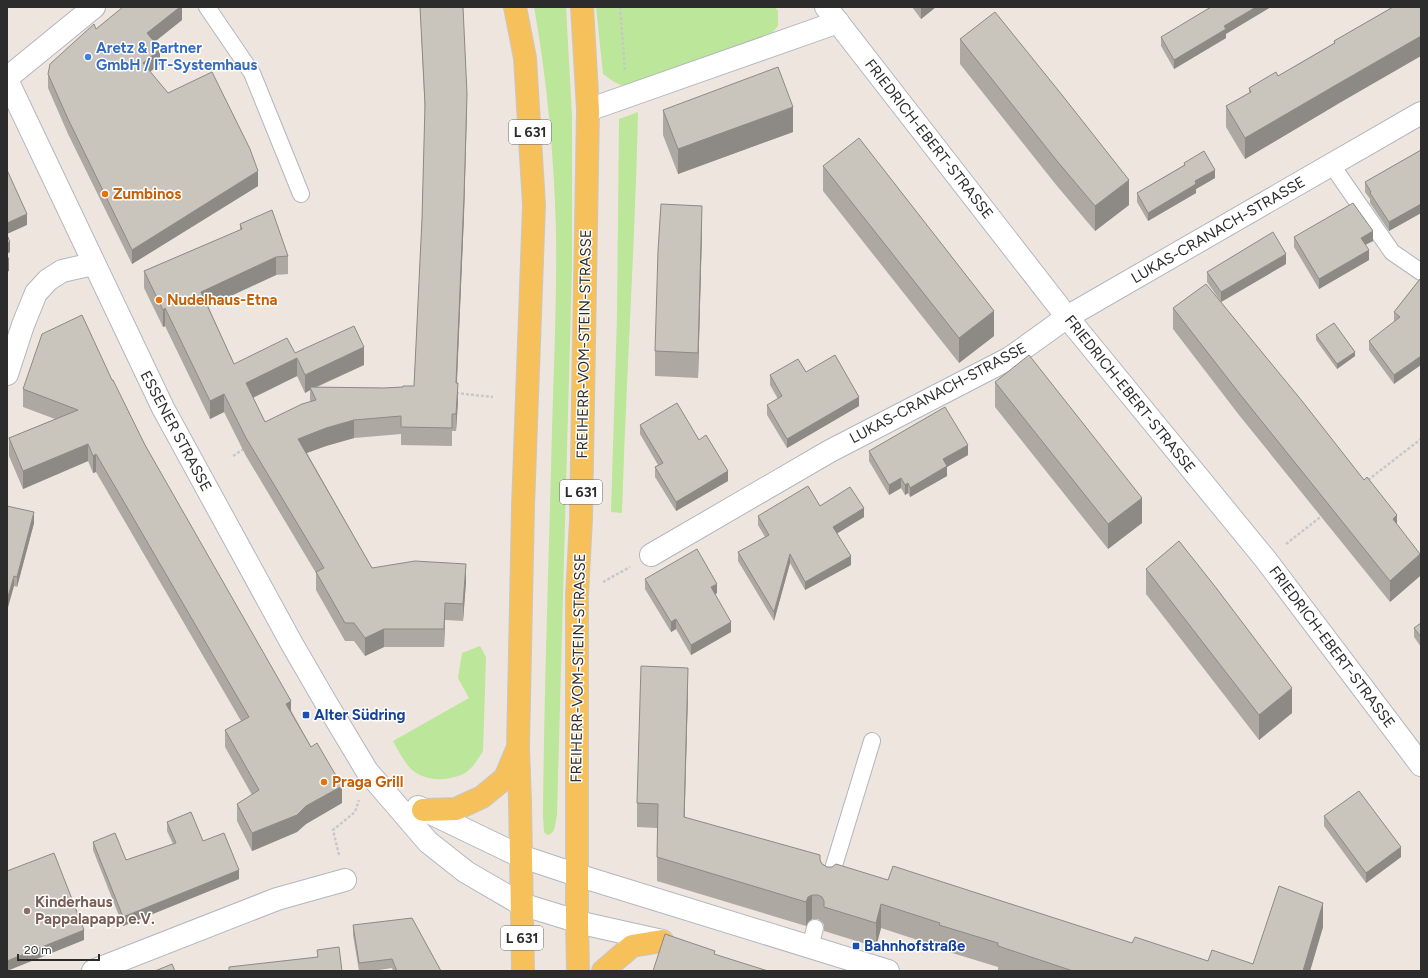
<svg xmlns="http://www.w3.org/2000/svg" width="1428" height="978" viewBox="0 0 1428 978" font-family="Figtree,sans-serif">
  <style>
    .green { fill: #bce699 }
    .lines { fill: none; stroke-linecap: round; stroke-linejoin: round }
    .lane-casing { stroke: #b2b6c0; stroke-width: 18 }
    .street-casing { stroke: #b2b6c0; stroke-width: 24 }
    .primary-casing { stroke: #c8c8c8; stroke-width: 24 }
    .path { stroke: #c8c8c8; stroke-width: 2.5; stroke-dasharray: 3 2; stroke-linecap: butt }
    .lane { stroke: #fff; stroke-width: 16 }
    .street { stroke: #fff; stroke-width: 22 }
    .primary { stroke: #f6c15b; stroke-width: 22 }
    .wall { fill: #ada9a2; fill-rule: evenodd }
    .shaded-wall { fill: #8d8984 }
    .building { fill: #c9c4bc; stroke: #8d8984 }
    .shop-dot { fill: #3f7fe0; stroke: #fff; stroke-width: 1.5 }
    .food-dot { fill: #e8710a; stroke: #fff; stroke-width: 1.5 }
    .transit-dot { fill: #1a4fb4; stroke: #fff; stroke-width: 1.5 }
    .education-dot { fill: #8d6e63; stroke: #fff; stroke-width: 1.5 }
    .labels { text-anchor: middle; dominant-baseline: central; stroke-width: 3; stroke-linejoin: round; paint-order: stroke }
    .shield { fill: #fff; stroke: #6b6b6b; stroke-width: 1 }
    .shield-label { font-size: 14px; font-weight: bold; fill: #2c2c2c }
    .shop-label { font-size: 15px; font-weight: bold; fill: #366cbe; stroke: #fff; text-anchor: start }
    .street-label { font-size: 15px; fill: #2c2c2c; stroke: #fff }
    .food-label { font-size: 15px; font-weight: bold; fill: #c56008; stroke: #fff; text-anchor: start }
    .transit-label { font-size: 15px; font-weight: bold; fill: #164399; stroke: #fff; text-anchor: start }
    .education-label { font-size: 15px; font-weight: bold; fill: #785e54; stroke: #fff; text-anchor: start }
  </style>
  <rect width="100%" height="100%" fill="#eee6de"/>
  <g class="green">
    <path d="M534,7H566L572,116V267L557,815C555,823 556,834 547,835L544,832L543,816C544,687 549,558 552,429C554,363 557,296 556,230C554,155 547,80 534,7Z"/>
    <path d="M596,7H775L778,11V26L770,35L626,87L614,82L603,74Z"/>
    <path d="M638,112C635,246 626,379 622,513L611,512L617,316L619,119Z"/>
    <path d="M480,646L486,657L483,751C478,759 473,768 465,773C448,782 424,782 410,768C403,760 398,750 393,741L469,698L458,678L462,653Z"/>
  </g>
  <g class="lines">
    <g class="lane-casing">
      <g id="lane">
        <path d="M207,7L252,73L301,194"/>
        <path d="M1331,164L1392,252L1421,272"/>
        <path d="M829,882L872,741"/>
        <path d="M810,947L815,928"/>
      </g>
    </g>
    <g class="street-casing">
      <g id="street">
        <path d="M826,7L1067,317L1266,560L1421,765"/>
        <path d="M7,78L94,7"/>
        <path d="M7,80L163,408L292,644L325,701L367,771L428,842L466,872L521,904L586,924L662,941"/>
        <path d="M588,110L838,22"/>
        <path d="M7,374L23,325L36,293L48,280L62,271L93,264"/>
        <path d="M651,555L830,451L1010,358L1067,317L1421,113"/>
        <path d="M418,807L520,856L577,875L888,971"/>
        <path d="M93,971L277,899L345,880"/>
      </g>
    </g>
    <g class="primary-casing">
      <g id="primary">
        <path d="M515,7L525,58L534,205L523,507L518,747L520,801L523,971"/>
        <path d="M423,810L456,809L482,797L505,778L516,752"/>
        <path d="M578,971L577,921V596L581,519L588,110L582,7"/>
        <path d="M603,971L632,946L662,941"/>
      </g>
    </g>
    <g class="path">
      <path d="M620,7L625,70"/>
      <path d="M456,393L493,397"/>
      <path d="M233,456L245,448"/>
      <path d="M1368,480L1421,439"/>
      <path d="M1286,544L1323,515"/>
      <path d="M603,582L630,567"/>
      <path d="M339,855L333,830L355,812L359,800"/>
    </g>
    <use href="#lane" class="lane"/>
    <use href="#street" class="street"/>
    <use href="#primary" class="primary"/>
  </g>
  <g class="wall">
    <path d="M182,7V20L154,42L160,64L150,72L168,93L258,186L132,264L68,134L48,88V74L96,29Z"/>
    <path d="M420,7H463L467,112L464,215L457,383L458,401L456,431H452V446L401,445V434L354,438L326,446L307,453L372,568L466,582L463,621L445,620L444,647H384L365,656L354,641H345L316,590V573L246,456L224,412L210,419L165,326L163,327L144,288V271L240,230V224L288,256V274L276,275L208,306L234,364L295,353L364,365L317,387L384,388L414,386L422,219L425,115ZM297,376L305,393L310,390V402L265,422L253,398Z"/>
    <path d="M912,7H936L921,19Z"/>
    <path d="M1393,7L1336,105L1245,159L1226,127V106L1249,93V88L1278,76L1334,43V41Z"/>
    <path d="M1226,34V38L1174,69L1161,46V37Z"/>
    <path d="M960,39L1129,205L1095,231L1057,186L960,64Z"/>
    <path d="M663,110L793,132L678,174L663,135Z"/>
    <path d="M1421,150V213L1389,231L1370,203V199L1365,192V182Z"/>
    <path d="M1184,163L1215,178L1196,189V193L1148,221L1137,202V193L1184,165Z"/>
    <path d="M823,166L994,336L959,363L823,191Z"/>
    <path d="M702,231L698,378L655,376V351Z"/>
    <path d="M1294,237L1373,241L1365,245L1369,260L1319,289L1294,247Z"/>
    <path d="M1286,264L1221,302L1207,282V272Z"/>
    <path d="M1420,279L1394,384L1369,350V341L1395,322L1394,321V312Z"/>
    <path d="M1173,308L1397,525L1420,576L1390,602L1239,415L1173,329Z"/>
    <path d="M1316,335L1355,356L1337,369L1316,340Z"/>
    <path d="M806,372L859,406L787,448L767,415V405L778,399L770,385V375Z"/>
    <path d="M112,380L145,445L342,803L306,824L297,832L252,851L237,821V804L252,795L225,747V730L241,721L96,472L93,473L88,461L23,489L9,456V438L55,419L23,407V389Z"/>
    <path d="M995,382L1142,523L1108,549L995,407Z"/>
    <path d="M640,425L699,440L728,481L676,511L655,477V467L658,465L640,434Z"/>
    <path d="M869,451L968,455L947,467V476L910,497L908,493L905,495L901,488L889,495L869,461Z"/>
    <path d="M7,506L34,523L17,587L14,586Z"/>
    <path d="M820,506L864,517L837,533L851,565L805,590L790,563L774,621L738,561V552L765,537L758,525V516Z"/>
    <path d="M1146,569L1292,713L1259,740L1146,594Z"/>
    <path d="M645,579L717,593L715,594L731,632L691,655L676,629L671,632L645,589Z"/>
    <path d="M1421,623V647L1414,637V628Z"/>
    <path d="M688,692L684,817L820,860L822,864L827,867L888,880L1132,943L1208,961L1253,964L1323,927L1310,971H1000L998,970V967L939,949V947L881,928L876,947L824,931V925L822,922L818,919H812L808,922L806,926L657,881V828L637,827V803Z"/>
    <path d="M1324,816L1401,857L1366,883L1324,826Z"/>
    <path d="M167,822L203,841L239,879L123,926L93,850V842L126,860L173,844L167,831Z"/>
    <path d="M353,925L441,971H393L392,968L373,971H359L353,935Z"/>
  </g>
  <g class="shaded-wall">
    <path d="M180,7H182V20L147,48V33Z"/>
    <path d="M921,7H936L921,19Z"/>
    <path d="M1256,7H1271L1226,34V38L1174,69V60L1224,26Z"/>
    <path d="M1421,36V56L1336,105L1245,159V138L1336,85Z"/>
    <path d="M160,49V64L143,77V63Z"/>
    <path d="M467,94L464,215L456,401V383Z"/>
    <path d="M793,107V132L678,174V149Z"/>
    <path d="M1215,170V178L1196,189V193L1148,221V213L1195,181Z"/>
    <path d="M258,171V186L132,264V250Z"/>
    <path d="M1129,180V205L1095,231V206Z"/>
    <path d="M1421,204V213L1389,231V222Z"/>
    <path d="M702,206V231L698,378V353Z"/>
    <path d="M27,214V225L7,234V223Z"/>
    <path d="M1373,231V241L1361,247V238Z"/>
    <path d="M10,242V252L7,254V243Z"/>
    <path d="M1369,250V260L1319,289V279Z"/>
    <path d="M1286,254V264L1221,302V292Z"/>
    <path d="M276,257V275L201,310V292Z"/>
    <path d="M9,260V271L7,272V261Z"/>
    <path d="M165,308V326L163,327V310Z"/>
    <path d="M994,311V336L959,363V338Z"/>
    <path d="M364,347V365L311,389L310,387V390L305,393V375Z"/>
    <path d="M1355,352V356L1337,369V364Z"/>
    <path d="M1421,356V365L1394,384V375Z"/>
    <path d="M297,358V376L246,401V383Z"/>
    <path d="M458,383V401L456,431V414Z"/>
    <path d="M224,394V412L210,419V401Z"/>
    <path d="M859,397V406L787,448V439Z"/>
    <path d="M354,420V438L326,446L298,456V439L326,428Z"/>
    <path d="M88,444V461L23,489V471Z"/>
    <path d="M968,445V455L947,467V476L910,497V488L943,459Z"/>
    <path d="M96,454V472L93,473V456Z"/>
    <path d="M728,471V481L676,511V502Z"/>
    <path d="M901,478V488L889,495V485Z"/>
    <path d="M908,483V493L905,495V485Z"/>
    <path d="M1142,498V523L1108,549V524Z"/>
    <path d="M864,508V517L833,536V527Z"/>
    <path d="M34,512V523L17,587V577Z"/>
    <path d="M1397,515V537L1393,519Z"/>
    <path d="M790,554V563L774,621V612Z"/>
    <path d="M1420,554V576L1390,602V581Z"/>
    <path d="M851,556V565L805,590V582Z"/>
    <path d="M466,564V582L463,621V604Z"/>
    <path d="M14,576V586L7,611V600Z"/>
    <path d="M717,584V593L711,597V587Z"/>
    <path d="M445,603V620L444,647V629Z"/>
    <path d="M676,619V629L671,632V622Z"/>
    <path d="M731,622V632L691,655V645Z"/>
    <path d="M384,629V647L365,656V638Z"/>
    <path d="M688,668V692L684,841V817Z"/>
    <path d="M1292,688V713L1259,740V715Z"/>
    <path d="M291,701V718L286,704Z"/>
    <path d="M342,786V803L306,824L297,832L252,851V833L306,806Z"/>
    <path d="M1401,847V857L1366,883V873Z"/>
    <path d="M239,870V879L123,926V917Z"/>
    <path d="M812,895V919L808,922L806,926V902L808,897Z"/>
    <path d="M1323,903V927L1310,971H1303Z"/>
    <path d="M881,904V928L876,947V923Z"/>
    <path d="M84,930V940L7,971V961Z"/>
  </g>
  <g class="building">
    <path d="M123,7H180L147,33L160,49L143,63L168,93L212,72L250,149L258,171L132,250L68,119L48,74L50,64L94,24L96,29Z"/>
    <path d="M420,7H463L467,94L464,197L456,383H458L456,414H452V428L401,427V416L354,420L326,428L298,439L372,568L415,561L466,564L463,604L445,603L444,629H384L365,638L354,623H345L316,572L324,568L246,438L224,394L210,401L165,308L163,310L144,271L242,229L240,224L272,210L288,256L276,257L201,292L234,364L287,338L295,353L354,326L364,347L305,375L297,358L246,383L265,422L302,404L316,400L310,387L384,388L403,387V386H414L422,219L425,104Z"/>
    <path d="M1211,7H1256L1224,26L1226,29L1174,60L1161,37Z"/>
    <path d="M1393,7H1421V36L1336,85L1245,138L1226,106L1251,92L1249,88L1276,72L1278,76L1335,43L1334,41Z"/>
    <path d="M995,12L1062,95L1129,180L1095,206L1057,161L960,39Z"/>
    <path d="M778,67L793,107L678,149L663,110Z"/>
    <path d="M859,138L994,311L959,338L823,166Z"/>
    <path d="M1421,150V204L1389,222L1370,193L1371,192L1365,182Z"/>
    <path d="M1204,151L1215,170L1195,181L1196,184L1148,213L1137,193L1185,165L1184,163Z"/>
    <path d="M7,170L27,214L7,223Z"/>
    <path d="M1353,203L1373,231L1361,238L1369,250L1319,279L1294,237Z"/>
    <path d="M661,204L702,206L698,353L655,351L658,251Z"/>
    <path d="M1273,232L1286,254L1221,292L1207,272Z"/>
    <path d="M7,235L10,242L7,243Z"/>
    <path d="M7,255L9,260L7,261Z"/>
    <path d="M1420,279H1421V356L1394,375L1369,341L1400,317L1394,312Z"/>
    <path d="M1206,284L1302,401L1364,480L1367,477L1397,515L1393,519L1420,554L1390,581L1239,393L1173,308Z"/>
    <path d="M82,315L112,380H113L145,445L291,701L286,704L311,747L317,743L342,786L306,806L297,815L252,833L237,804L259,790L225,730L249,717L96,454L93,456L88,444L23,471L9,438L78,410L23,389L42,334Z"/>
    <path d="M1334,323L1355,352L1337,364L1316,335Z"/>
    <path d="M835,355L859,397L787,439L767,405L782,396L770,375L798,359L806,372Z"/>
    <path d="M1029,355L1142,498L1108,524L995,382Z"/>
    <path d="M677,403L699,440L706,435L728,471L676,502L655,467L663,463L640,425Z"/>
    <path d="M945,407L968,445L943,459L947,466L910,488L908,483L905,485L901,478L889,485L869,451Z"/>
    <path d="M808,486L820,506L850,487L864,508L833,527L851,556L805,582L790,554L774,612L738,552L769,535L758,516Z"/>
    <path d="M7,506L34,512L17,577L14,576L7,600Z"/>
    <path d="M1179,541L1217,589L1292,688L1259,715L1146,569Z"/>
    <path d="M697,549L717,584L711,587L731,622L691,645L676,619L671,622L645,579Z"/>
    <path d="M1421,623V637L1414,628Z"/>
    <path d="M641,666L688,668L684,817L820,855V860L822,864L827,867H832L836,864L888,880L893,866L1132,943L1135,937L1208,961L1212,950L1253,964L1279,886L1323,903L1303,971H1073L998,946V943L939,925L940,923L881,904L876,923L824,907V901L822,897L818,895H812L808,897L806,902L657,857L658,804L637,803Z"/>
    <path d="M1359,791L1401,847L1366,873L1324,816Z"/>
    <path d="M191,812L203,841L224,833L239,870L123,917L93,842L115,833L126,860L176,843L167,822Z"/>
    <path d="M54,853L84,930L7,961V871Z"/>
    <path d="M412,918L441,971H397L392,959L359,963L353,925Z"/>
    <path d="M665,934L715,951L714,954L768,971H653Z"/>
    <path d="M339,947L342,971H229V967L318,957L317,950Z"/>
    <path d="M172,964L175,971H155Z"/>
  </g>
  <circle class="shop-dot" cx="88" cy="57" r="4"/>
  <g class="food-dot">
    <circle cx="105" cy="194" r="4"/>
    <circle cx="159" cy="300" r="4"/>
    <circle cx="324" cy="782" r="4"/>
  </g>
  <g class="transit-dot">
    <rect x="302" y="711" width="8" height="8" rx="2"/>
    <rect x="852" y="942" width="8" height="8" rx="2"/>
  </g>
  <circle class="education-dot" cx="27" cy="911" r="4"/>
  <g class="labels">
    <g class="shield">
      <rect x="509" y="120" width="42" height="24" rx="3"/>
      <rect x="560" y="480" width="42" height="24" rx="3"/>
      <rect x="501" y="926" width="42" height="24" rx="3"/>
    </g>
    <g class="shield-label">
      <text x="530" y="132">L 631</text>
      <text x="581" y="492">L 631</text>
      <text x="522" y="938">L 631</text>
    </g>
    <g class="shop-label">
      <text x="96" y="48">Aretz &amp; Partner<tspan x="96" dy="17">GmbH / IT-Systemhaus</tspan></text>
    </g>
    <g class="street-label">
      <text transform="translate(929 139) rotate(52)">FRIEDRICH-EBERT-STRASSE</text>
      <text transform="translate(1218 230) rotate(-30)">LUKAS-CRANACH-STRASSE</text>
      <text transform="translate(584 344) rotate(-89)">FREIHERR-VOM-STEIN-STRASSE</text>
      <text transform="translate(938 393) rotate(-28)">LUKAS-CRANACH-STRASSE</text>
      <text transform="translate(1130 394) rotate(51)">FRIEDRICH-EBERT-STRASSE</text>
      <text transform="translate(176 431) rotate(62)">ESSENER STRASSE</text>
      <text transform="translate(1332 647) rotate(53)">FRIEDRICH-EBERT-STRASSE</text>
      <text transform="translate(578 668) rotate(-89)">FREIHERR-VOM-STEIN-STRASSE</text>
    </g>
    <g class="food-label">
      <text x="113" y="194">Zumbinos</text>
      <text x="167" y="300">Nudelhaus-Etna</text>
      <text x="332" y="782">Praga Grill</text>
    </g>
    <g class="transit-label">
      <text x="314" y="715">Alter Südring</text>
      <text x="864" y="946">Bahnhofstraße</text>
    </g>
    <g class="education-label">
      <text x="35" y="902">Kinderhaus<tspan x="35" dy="17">Pappalapapp e.V.</tspan></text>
    </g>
  </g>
  <rect width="1428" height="978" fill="none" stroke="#2c2c2c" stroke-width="16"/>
  <path d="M18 954v6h81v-6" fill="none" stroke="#2c2c2c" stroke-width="2"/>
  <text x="24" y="954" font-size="12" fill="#2c2c2c" stroke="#ffffff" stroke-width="3" paint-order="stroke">20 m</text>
</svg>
